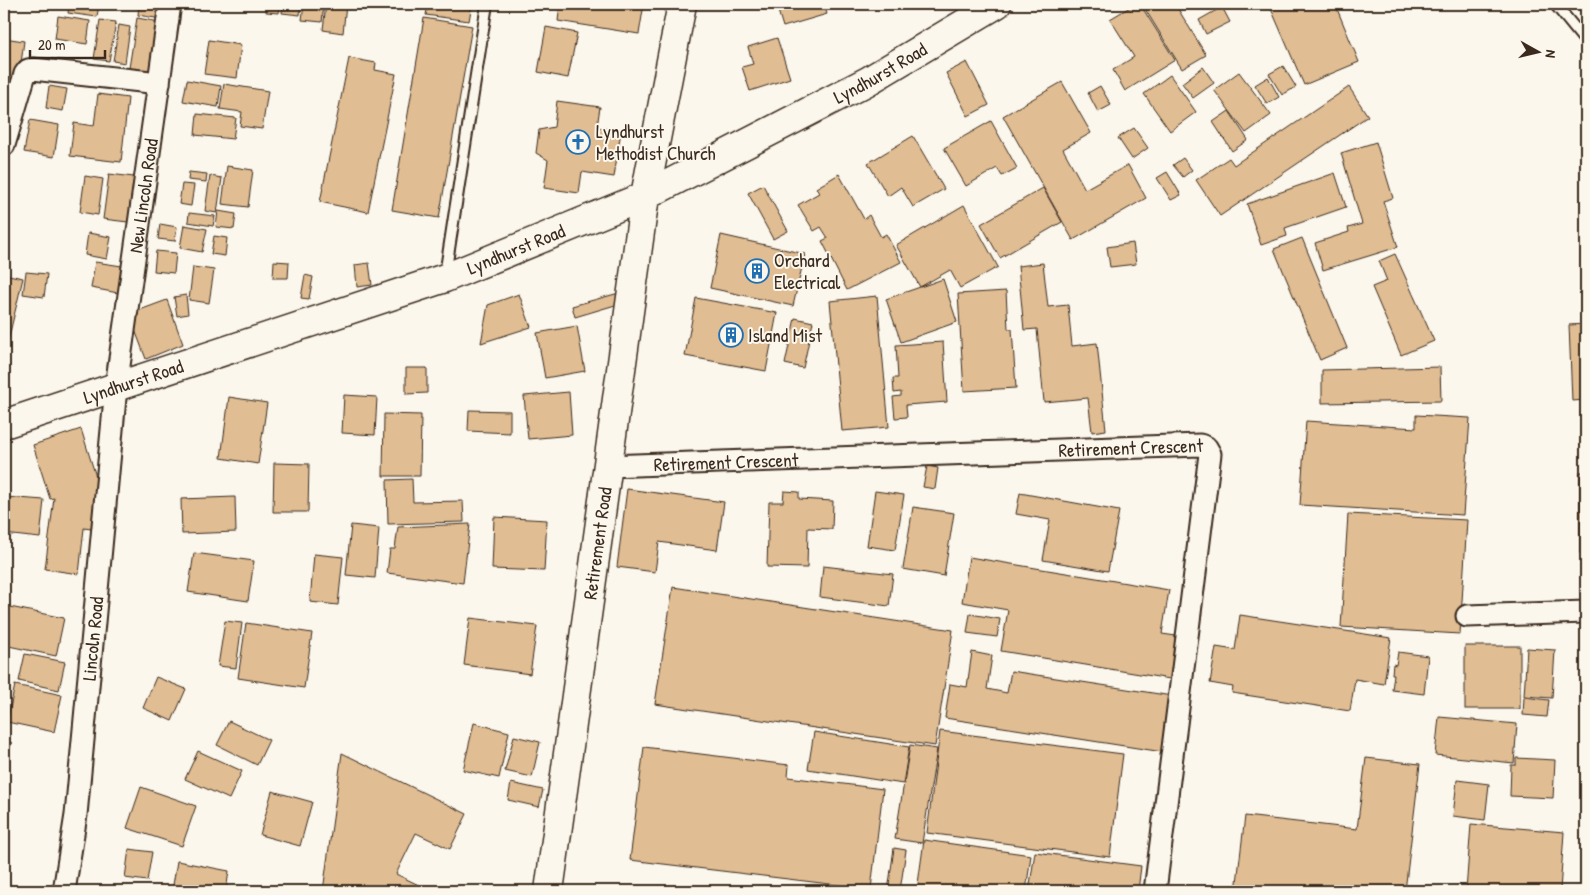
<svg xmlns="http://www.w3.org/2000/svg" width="1590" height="895" viewBox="0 0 1590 895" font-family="'Patrick Hand',sans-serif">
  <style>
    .building { fill: #e0bd92; stroke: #3b2a1e }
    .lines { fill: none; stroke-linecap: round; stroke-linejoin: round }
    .lane-casing { stroke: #3b2a1e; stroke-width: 14 }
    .street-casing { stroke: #3b2a1e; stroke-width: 25 }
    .secondary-casing { stroke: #3b2a1e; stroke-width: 31 }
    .lane { stroke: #fbf7ec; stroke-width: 10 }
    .street { stroke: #fbf7ec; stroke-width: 21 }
    .secondary { stroke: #fbf7ec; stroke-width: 28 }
    .labels { text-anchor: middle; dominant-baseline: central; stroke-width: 4; stroke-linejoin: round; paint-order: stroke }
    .street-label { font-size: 19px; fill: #3b2a1e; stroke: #fbf7ec }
    .poi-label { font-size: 19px; fill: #3b2a1e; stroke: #fbf7ec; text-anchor: start }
  </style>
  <rect width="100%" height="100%" fill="#fbf7ec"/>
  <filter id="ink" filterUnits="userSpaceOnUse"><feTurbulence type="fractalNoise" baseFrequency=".02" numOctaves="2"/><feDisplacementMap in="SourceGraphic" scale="10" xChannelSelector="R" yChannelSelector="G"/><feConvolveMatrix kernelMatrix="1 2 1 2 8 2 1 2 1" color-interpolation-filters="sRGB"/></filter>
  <g filter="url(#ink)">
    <g class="building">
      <path d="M69,4H99L97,17L68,13Z"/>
      <path d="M139,4H164L161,19L138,15Z"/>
      <path d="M267,4H280L279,13L266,12Z"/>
      <path d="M283,4H301L300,15L282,13Z"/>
      <path d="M304,4H324L322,22L302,20Z"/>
      <path d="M326,4H346L343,33L323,30Z"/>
      <path d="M428,4H472L469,21L426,15Z"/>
      <path d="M560,4H644L639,34L558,21Z"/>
      <path d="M776,4H824L827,14L783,27Z"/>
      <path d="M1135,4H1140L1175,60L1125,91L1113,70L1134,57L1110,19Z"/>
      <path d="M1142,4H1175L1206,55L1182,69Z"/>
      <path d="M1269,4H1335L1359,62L1304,85Z"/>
      <path d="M1222,7L1230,22L1206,34L1199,20Z"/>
      <path d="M58,16L90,21L87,44L55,39Z"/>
      <path d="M137,18L160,22L151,72L129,68Z"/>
      <path d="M424,18L472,26L439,218L392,210Z"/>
      <path d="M100,20L116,22L109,61L94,59Z"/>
      <path d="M119,25L130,27L125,63L113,61Z"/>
      <path d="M546,27L577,33L568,78L538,72Z"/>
      <path d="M4,38L24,41L18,86L4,84Z"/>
      <path d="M777,38L790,78L750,91L742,67L753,64L748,47Z"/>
      <path d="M209,40L241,45L237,78L204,74Z"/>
      <path d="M349,58L376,63L375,70L396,74L368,212L320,202Z"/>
      <path d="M967,62L989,105L968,116L946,73Z"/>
      <path d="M1283,66L1296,87L1282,95L1269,74Z"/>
      <path d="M1203,67L1214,83L1193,98L1182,83Z"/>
      <path d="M1239,72L1271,115L1246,133L1214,90Z"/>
      <path d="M1170,75L1196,112L1170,131L1144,94Z"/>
      <path d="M1268,77L1279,97L1267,104L1255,85Z"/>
      <path d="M187,80L221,86L218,107L183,101Z"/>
      <path d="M1062,82L1091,133L1063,149L1085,189L1128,165L1146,198L1073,240L1003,116Z"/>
      <path d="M224,84L268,91L262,129L240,126L242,112L220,109Z"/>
      <path d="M49,86L67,89L63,111L46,108Z"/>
      <path d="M1100,86L1111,105L1098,112L1088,93Z"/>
      <path d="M1349,87L1368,116L1220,216L1196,180L1229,158L1234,165Z"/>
      <path d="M98,94L128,98L121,162L70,156L74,123L94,126Z"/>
      <path d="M557,101L600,107L597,127L621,131L614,177L582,172L579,193L544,188L548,160L536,153L539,130L554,127Z"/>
      <path d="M1229,111L1248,140L1232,151L1213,122Z"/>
      <path d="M197,114L236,118L233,139L195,135Z"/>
      <path d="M30,120L59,125L54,157L24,152Z"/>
      <path d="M991,121L1017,168L1002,176L997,168L966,186L944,148Z"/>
      <path d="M1134,128L1148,148L1132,159L1118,138Z"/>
      <path d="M913,136L944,189L913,207L901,187L888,196L868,163Z"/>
      <path d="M1376,142L1393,198L1383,201L1398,247L1323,270L1315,243L1349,232L1348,228L1362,224L1341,153Z"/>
      <path d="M1183,158L1192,170L1183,177L1173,165Z"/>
      <path d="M227,166L253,170L248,207L222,204Z"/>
      <path d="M189,172L207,174L206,182L188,180Z"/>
      <path d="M1167,172L1181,195L1171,200L1157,178Z"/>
      <path d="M1335,173L1346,207L1285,228L1287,236L1261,245L1247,204Z"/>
      <path d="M109,174L134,177L128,222L103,219Z"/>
      <path d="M839,174L864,219L869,215L881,237L886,234L901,262L847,290L822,241L828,238L821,227L814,231L798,205L819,193L816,188Z"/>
      <path d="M85,176L103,179L98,215L80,212Z"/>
      <path d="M210,176L222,178L217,213L205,211Z"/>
      <path d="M182,184L194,185L191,206L179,204Z"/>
      <path d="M763,185L788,231L773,239L748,193Z"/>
      <path d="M1043,188L1062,222L1000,258L981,224Z"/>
      <path d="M964,205L998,267L960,288L950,270L920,287L896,245Z"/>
      <path d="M218,211L236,214L234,229L216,227Z"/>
      <path d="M189,213L215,216L213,226L188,222Z"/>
      <path d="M160,224L177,227L175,241L158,239Z"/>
      <path d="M184,225L207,229L202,252L180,248Z"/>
      <path d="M88,233L111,237L107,259L85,255Z"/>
      <path d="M721,235L805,254L793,306L710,288Z"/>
      <path d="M214,236L227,238L225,256L211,254Z"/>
      <path d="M1302,238L1347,348L1320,360L1274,249Z"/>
      <path d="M1133,243L1136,264L1110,267L1107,247Z"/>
      <path d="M156,251L176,253L174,273L154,271Z"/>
      <path d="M1395,254L1434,341L1401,355L1372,287L1387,281L1379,261Z"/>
      <path d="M274,261L289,262L288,278H273Z"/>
      <path d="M95,262L122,266L118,293L91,288Z"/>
      <path d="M369,263L372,285L357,287L355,265Z"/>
      <path d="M1043,263L1048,307L1068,305L1072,346L1097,343L1106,430L1092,432L1088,398L1044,402L1037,329L1024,330L1018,266Z"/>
      <path d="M193,267L214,270L209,303L189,300Z"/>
      <path d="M26,272L47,274L44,297L23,294Z"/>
      <path d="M4,274L23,278L4,358Z"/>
      <path d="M305,275L313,277L309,299L301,298Z"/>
      <path d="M943,279L957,322L901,342L886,299Z"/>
      <path d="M1006,291L1008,329H1012L1016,388L964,391L958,294Z"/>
      <path d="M619,293L622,303L575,317L572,306Z"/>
      <path d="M519,294L531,327L481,343L488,305Z"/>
      <path d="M186,295L188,314L177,316L174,297Z"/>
      <path d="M877,296L889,427L842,431L830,301Z"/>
      <path d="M696,298L777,313L766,371L685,356Z"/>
      <path d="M167,300L183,344L146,359L129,314Z"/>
      <path d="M795,318L813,322L803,368L785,364Z"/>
      <path d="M1586,324V400L1572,401L1569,325Z"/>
      <path d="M577,326L585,371L545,378L537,333Z"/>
      <path d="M943,342L947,402L906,405L907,417L895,418L893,397L901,396V392L894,393L893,378H898L896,345Z"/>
      <path d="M1440,367L1441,401L1322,403V370Z"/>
      <path d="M406,368H427V393L406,394Z"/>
      <path d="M569,392L572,435L528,439L524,396Z"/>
      <path d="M344,395L377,397L375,435L342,433Z"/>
      <path d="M229,397L267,403L258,464L221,458Z"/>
      <path d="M469,410L510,411V433L468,431Z"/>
      <path d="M384,414L421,415L420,476H383Z"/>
      <path d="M1416,415L1470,418L1463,515L1300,505L1306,421L1416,428Z"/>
      <path d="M81,429L97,480L91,529L84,528L79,574L45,569L54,498L50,499L33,445Z"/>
      <path d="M274,463L309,464L308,512H273Z"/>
      <path d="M927,466L938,468L935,489L923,487Z"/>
      <rect x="1580" y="472" width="6" height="81"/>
      <path d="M412,479L413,502L463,501L464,522L388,524L387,480Z"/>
      <path d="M627,489L724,502L717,550L659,542L655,572L617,567Z"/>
      <path d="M784,491L799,492V499L833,501L832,529L808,528L807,568L767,567L769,502H783Z"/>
      <path d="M875,491L904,495L895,550L867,546Z"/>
      <path d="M1020,493L1119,511L1108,571L1043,560L1050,520L1016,514Z"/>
      <path d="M5,497L44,500L40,538L4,534Z"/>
      <path d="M235,497L236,532L182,534L181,499Z"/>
      <path d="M913,507L954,513L944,576L903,569Z"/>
      <path d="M1348,514L1467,520L1460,634L1341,627Z"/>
      <path d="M494,517L547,520L544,571L492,569Z"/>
      <path d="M470,524L463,583L387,573L390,549H395L398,527Z"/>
      <path d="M351,525L379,528L375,578L346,575Z"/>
      <path d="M194,553L254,561L248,601L188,592Z"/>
      <path d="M314,554L343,557L338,605L310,602Z"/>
      <path d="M969,557L1169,590L1162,634L1183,637L1176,680L1001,651L1008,610L962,602Z"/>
      <path d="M823,566L893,574L889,606L820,597Z"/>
      <path d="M673,587L953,630L935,746L655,704Z"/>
      <path d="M5,606L64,618L56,656L4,645Z"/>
      <path d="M970,614L1000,619L997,637L967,633Z"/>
      <path d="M1240,615L1391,638L1384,684L1355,679L1350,711L1232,693L1233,687L1210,683L1216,647L1235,650Z"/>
      <path d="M470,618L537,626L530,674L464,665Z"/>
      <path d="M225,621L242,623L236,668L218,666Z"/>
      <path d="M246,623L312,633L304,688L238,678Z"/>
      <rect x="1465" y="646" width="55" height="63"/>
      <path d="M1527,648L1555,650L1552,698L1524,696Z"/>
      <path d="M972,652L992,656L987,689L1007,693L1011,671L1172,696L1163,752L945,718L950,684L967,687Z"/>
      <path d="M1398,652L1428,656L1424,694L1392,690L1394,674H1392L1393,664L1396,665Z"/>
      <path d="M25,654L65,662L59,690L19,681Z"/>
      <path d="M156,677L186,689L172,721L143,708Z"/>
      <path d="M15,685L62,695L54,732L7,722Z"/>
      <path d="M1524,697L1549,700L1547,717L1523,715Z"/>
      <path d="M1439,717L1517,724L1514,763L1435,755Z"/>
      <path d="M229,721L269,740L257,765L217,745Z"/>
      <path d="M474,723L509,732L499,778L463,770Z"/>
      <path d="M940,731L1123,754L1110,857L927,833Z"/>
      <path d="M814,732L909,747L903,784L808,769Z"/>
      <path d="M514,736L540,742L532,777L505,771Z"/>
      <path d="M4,739L12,743L4,760Z"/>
      <path d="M910,745L937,749L922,843L895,839Z"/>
      <path d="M644,747L789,765L788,777L883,789L871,889L630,860Z"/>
      <path d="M198,751L242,771L229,799L185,779Z"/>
      <path d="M342,753L467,814L450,849L416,833L396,874L431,891H323Z"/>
      <path d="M1366,758L1420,764L1405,891H1236L1245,816L1357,829Z"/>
      <path d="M1516,758L1555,760L1553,798L1510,796L1511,765H1516Z"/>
      <path d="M1457,780L1489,784L1485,820L1453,816Z"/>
      <path d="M511,783L543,790L539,807L508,800Z"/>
      <path d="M141,787L196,806L182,846L127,828Z"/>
      <path d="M272,791L312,802L300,846L260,835Z"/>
      <path d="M1471,824L1564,832L1560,891H1466Z"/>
      <path d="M924,840L1031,855L1026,891H917Z"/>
      <path d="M894,848L906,850L900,891H888Z"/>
      <path d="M129,849L152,852L147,881L125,878Z"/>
      <path d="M1035,852L1141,866L1138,891H1029Z"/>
      <path d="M177,861L229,871L226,891H172Z"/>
    </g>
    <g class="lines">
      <g class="lane-casing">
        <g id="lane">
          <path d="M1555,4L1586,42"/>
          <path d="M445,275L487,4"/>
        </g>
      </g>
      <g class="street-casing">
        <g id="street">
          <path d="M4,145L25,74L28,70L33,69L159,83"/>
          <path id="s1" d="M607,466L1200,445L1206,447L1210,454L1155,891"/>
          <path d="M1467,616L1586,612"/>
          <path id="s2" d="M64,891L76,815L116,387L170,4"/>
        </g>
      </g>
      <g class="secondary-casing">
        <g id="secondary">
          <path id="s3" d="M4,424L445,278L645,196L868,81L997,4"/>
          <path id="s4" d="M549,891L645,196L682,4"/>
        </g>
      </g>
      <use href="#lane" class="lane"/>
      <use href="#street" class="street"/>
      <use href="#secondary" class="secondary"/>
    </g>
  </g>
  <defs>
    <g id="church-ring" transform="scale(1.25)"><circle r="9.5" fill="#fbf7ec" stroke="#1f6fb2" stroke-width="1.5"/><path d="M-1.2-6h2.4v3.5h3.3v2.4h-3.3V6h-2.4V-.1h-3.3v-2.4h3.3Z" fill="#1f6fb2"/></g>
    <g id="building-ring" transform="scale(1.25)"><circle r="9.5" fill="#fbf7ec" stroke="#1f6fb2" stroke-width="1.5"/><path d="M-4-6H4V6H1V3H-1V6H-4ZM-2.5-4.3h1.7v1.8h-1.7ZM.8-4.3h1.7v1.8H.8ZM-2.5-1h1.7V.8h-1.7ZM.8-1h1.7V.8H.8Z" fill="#1f6fb2"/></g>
  </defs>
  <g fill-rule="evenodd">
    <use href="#church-ring" x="578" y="142"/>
    <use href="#building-ring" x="757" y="271"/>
    <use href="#building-ring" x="731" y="335"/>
  </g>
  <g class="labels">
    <g class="street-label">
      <text stroke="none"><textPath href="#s3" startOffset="946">Lyndhurst Road</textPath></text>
      <text stroke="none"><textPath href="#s2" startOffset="700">New Lincoln Road</textPath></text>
      <text stroke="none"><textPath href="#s3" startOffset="541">Lyndhurst Road</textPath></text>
      <text stroke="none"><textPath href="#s3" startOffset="136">Lyndhurst Road</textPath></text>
      <text stroke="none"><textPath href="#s1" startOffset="524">Retirement Crescent</textPath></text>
      <text stroke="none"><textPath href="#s1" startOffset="119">Retirement Crescent</textPath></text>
      <text stroke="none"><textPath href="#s4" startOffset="351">Retirement Road</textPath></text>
      <text stroke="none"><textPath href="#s2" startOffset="254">Lincoln Road</textPath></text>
    </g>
    <g class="poi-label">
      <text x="596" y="131">Lyndhurst<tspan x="596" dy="22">Methodist Church</tspan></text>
      <text x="774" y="260">Orchard<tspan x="774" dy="22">Electrical</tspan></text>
      <text x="748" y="335">Island Mist</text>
    </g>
  </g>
  <rect width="1590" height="895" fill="none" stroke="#fbf7ec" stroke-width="20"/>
  <rect x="10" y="10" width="1570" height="875" fill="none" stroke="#3b2a1e" stroke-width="2" filter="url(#ink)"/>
  <g transform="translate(1538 52) rotate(98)" stroke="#fbf7ec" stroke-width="4" paint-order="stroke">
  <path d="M0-4L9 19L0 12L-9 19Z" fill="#3b2a1e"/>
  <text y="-8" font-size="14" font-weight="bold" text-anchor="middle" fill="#3b2a1e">N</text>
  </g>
  <path d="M30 50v8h75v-8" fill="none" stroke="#3b2a1e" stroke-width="2.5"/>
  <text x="38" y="50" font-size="15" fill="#3b2a1e" stroke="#fbf7ec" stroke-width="4" paint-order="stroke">20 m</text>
</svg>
